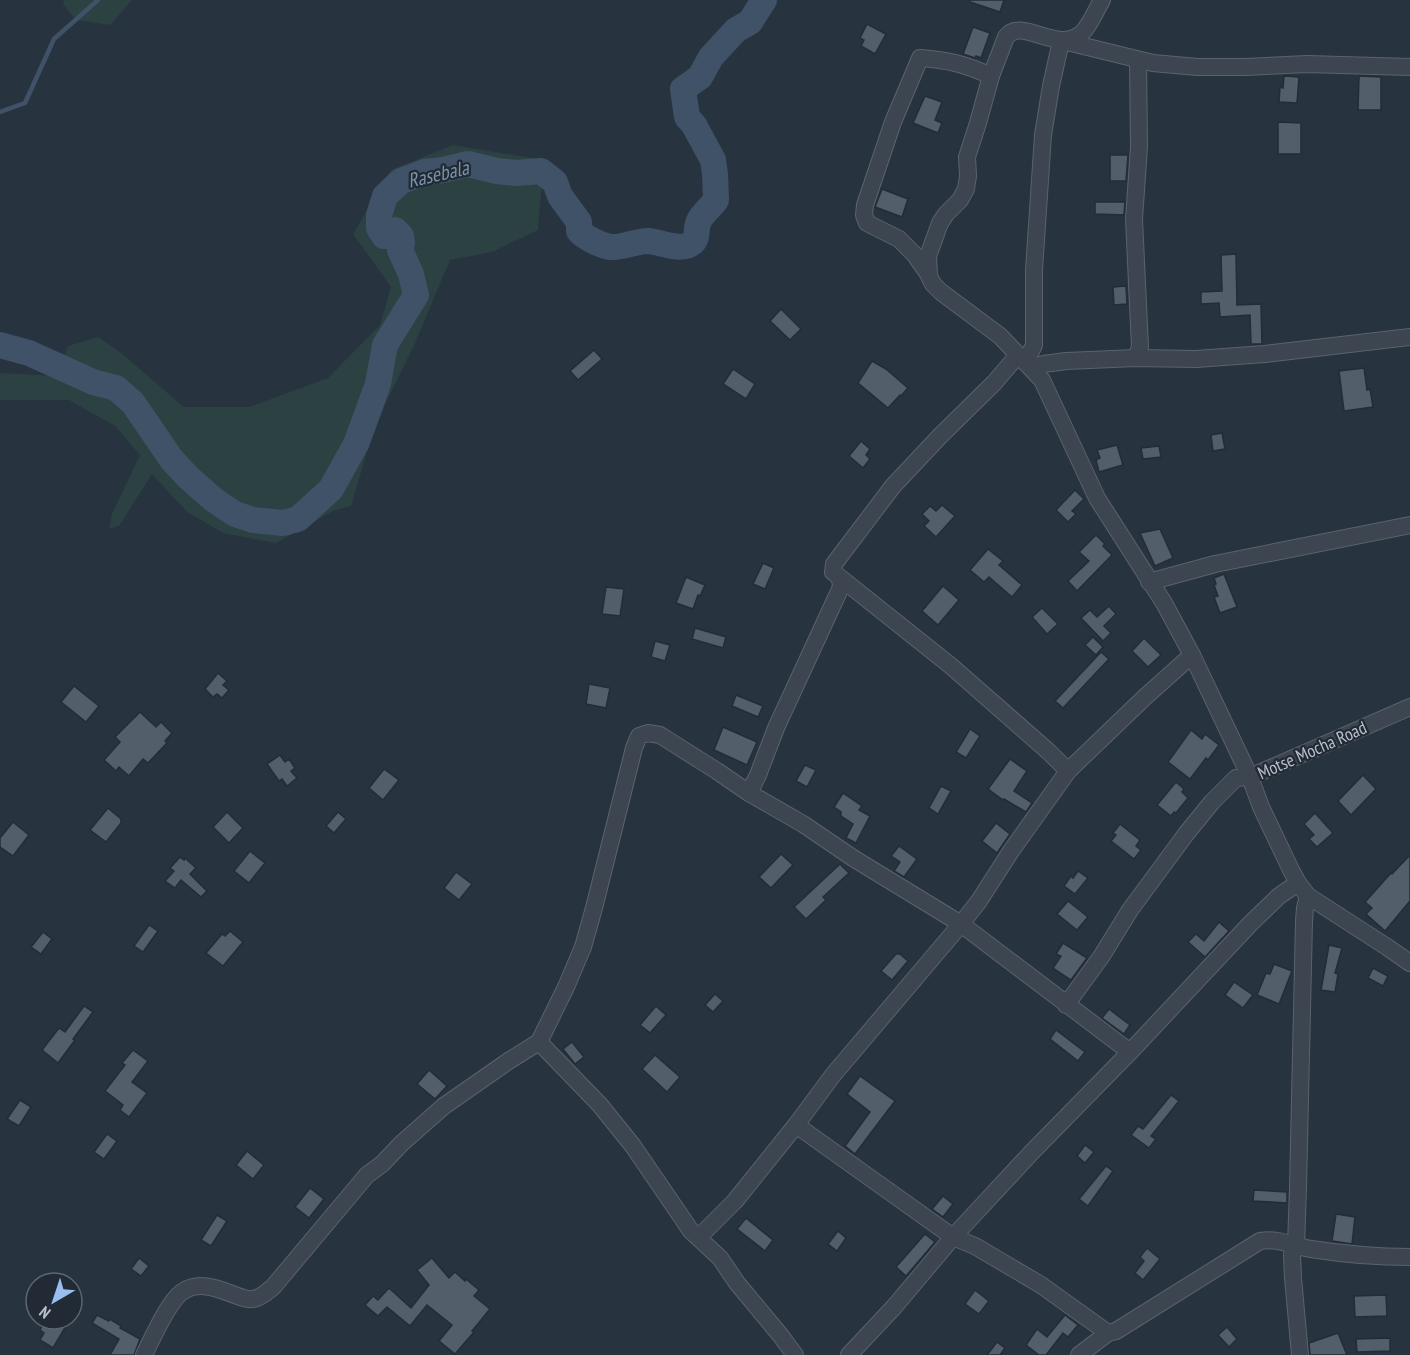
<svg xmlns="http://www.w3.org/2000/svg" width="1410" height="1355" viewBox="0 0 1410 1355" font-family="'PT Sans Narrow',sans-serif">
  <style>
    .green { fill: #2b4142 }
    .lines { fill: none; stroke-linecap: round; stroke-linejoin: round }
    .stream { stroke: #405267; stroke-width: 4.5 }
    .river { stroke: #405267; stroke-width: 26 }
    .building { fill: #525e6a; stroke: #232c37; stroke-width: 1.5 }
    .street-casing { stroke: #5a636d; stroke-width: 18 }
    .street { stroke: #3c4550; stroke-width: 16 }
    .labels { text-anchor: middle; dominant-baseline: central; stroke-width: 4.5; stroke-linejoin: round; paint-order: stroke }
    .street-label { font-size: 18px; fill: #b9c0ca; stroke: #212a35 }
    .water-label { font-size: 20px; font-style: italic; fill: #7c92aa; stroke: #212a35 }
  </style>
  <rect width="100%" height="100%" fill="#283340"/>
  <g class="green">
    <path d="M64,0H132L110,25L76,20L63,4Z"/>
    <path d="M453,145L544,160L538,230L492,252L450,260L415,343L385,405L367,452L351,506L333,511L276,543L223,533L187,512L152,474L119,526L109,529L112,514L140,455L115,426L69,400H0V373L57,376L68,346L98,337L120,352L184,407H249L328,378L380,325L391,287L353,234L391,170Z"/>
  </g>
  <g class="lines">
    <path class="stream" d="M0,112L25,103L54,39L98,0"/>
    <path class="river" d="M0,345L29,353L93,382L116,388L133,403L172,460L189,478L214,500L235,514L253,520L283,523L298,519L331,489L356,444L378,384L385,345L416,295L411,274L400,250L402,243L401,236L395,230L392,232L389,236H384L379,228V215L385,196L401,181L425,172L443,170L468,164L497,171L516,173L541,171L555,182L560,196L579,222V231C585,238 602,246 611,247C624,248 635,241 648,241C661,242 681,252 692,243C699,238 695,228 699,221C702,214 711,207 716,200L715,174L713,160L694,125L687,117L683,89L700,77L711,57L736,30L750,22L764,0"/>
  </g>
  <g class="building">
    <path d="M970,0H1004L1000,12L970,2Z"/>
    <path d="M867,24L886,34L875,54L861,46L864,40L860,38Z"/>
    <path d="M973,27L990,33L981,58L976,56L975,58L963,54Z"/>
    <path d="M1284,76L1299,77L1297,103L1279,102L1280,87L1283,88Z"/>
    <path d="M1359,76L1381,77V110H1358Z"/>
    <path d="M925,96L942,102L935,120L942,123L938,133L913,123Z"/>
    <path d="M1278,122L1301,123V154H1278Z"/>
    <path d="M1110,155H1128L1126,181H1110Z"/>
    <path d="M882,189L908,199L902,217L875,207Z"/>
    <path d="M1095,202H1125L1124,215L1095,214Z"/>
    <path d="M1236,254L1237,305L1261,304L1262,344H1251L1250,315L1220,317L1219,303L1201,304V292L1222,291L1221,255Z"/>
    <path d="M1126,286L1127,304L1114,305L1113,287Z"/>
    <path d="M781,309L801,329L790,340L770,321Z"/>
    <path d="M594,350L602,359L578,380L570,371Z"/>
    <path d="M872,361L886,369L908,388L901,396L900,395L888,408L858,383Z"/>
    <path d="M1364,368L1367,390L1370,389L1373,407L1344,411L1339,371Z"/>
    <path d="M733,369L755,384L746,399L723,384Z"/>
    <path d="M1222,433L1225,449L1213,451L1211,435Z"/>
    <path d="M861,441L870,449L866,455L870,459L863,468L849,456Z"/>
    <path d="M1117,445L1123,465L1099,472L1096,460L1100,458L1097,450Z"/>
    <path d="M1159,446L1161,457L1143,459L1141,448Z"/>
    <path d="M1075,490L1084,499L1072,511L1076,514L1068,522L1056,510Z"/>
    <path d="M942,505L955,516L936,537L924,526L929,521L922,514L930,506L936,511Z"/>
    <path d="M1160,529L1173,558L1155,566L1140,533Z"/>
    <path d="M1096,535L1105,544L1103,546L1112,555L1077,591L1068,581L1089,561L1079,552Z"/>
    <path d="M988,549L1003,561L999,565L1022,585L1012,597L989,577L984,582L970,570Z"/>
    <path d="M763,563L774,568L765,589L753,584Z"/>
    <path d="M1224,574L1237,607L1220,613L1214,597L1218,596L1214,585L1216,584L1214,578Z"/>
    <path d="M686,577L705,585L700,596L698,595L693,609L676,603Z"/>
    <path d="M943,586L959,600L938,625L922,611Z"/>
    <path d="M606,587L624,589L620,616L602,614Z"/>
    <path d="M1109,606L1116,614L1104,626L1111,633L1103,641L1081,618L1090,610L1097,617Z"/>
    <path d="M1042,608L1058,624L1047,634L1032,617Z"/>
    <path d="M695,628L726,637L723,648L692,639Z"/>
    <path d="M1093,637L1103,647L1096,655L1085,645Z"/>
    <path d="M1144,638L1161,655L1148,667L1132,651Z"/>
    <path d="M655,641L670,645L665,661L651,657Z"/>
    <path d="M1101,652L1109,659L1063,708L1055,701Z"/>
    <path d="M218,673L227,681L223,685L229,690L222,698L217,694L213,697L205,689Z"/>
    <path d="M589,684L610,688L606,708L586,704Z"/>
    <path d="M74,686L99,706L86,722L61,702Z"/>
    <path d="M736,695L763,706L758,717L732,706Z"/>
    <path d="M140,712L156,727L161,722L172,733L165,741L167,743L148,763L143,759L129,776L119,767L116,771L104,760L120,742L115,737Z"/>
    <path d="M723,727L757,742L747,765L714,750Z"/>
    <path d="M970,729L980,736L966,758L956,752Z"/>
    <path d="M1191,730L1202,739L1205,734L1219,745L1208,760L1206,758L1190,779L1168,762Z"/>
    <path d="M280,755L285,762L289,759L295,768L291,771L297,778L287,786L282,779L279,781L267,764Z"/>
    <path d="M1010,759L1027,771L1014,791L1032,803L1026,812L1004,799L1003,800L988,789Z"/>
    <path d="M805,765L816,770L807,787L796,781Z"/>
    <path d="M384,769L399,780L383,800L369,788Z"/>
    <path d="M1363,775L1376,789L1351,815L1338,801Z"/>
    <path d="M1176,782L1184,789L1182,792L1188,798L1176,813L1174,812L1171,816L1157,805Z"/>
    <path d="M941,786L951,791L938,814L929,808Z"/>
    <path d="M843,793L862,806L859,810L870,816L856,843L846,838L853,824L841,816V812L834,807Z"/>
    <path d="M108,808L121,819V823L106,842L90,830Z"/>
    <path d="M227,812L243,828L229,843L213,827Z"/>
    <path d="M338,812L346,819L334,833L326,826Z"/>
    <path d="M1315,813L1333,833L1317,847L1309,839L1314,835L1304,824Z"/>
    <path d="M13,822L29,835L13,856L0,847V838Z"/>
    <path d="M996,823L1010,834L997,853L982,841Z"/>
    <path d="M1120,824L1140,840L1136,846L1141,850L1134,859L1111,841L1116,835L1113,833Z"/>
    <path d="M899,846L917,859L904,877L894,871L900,862L891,856Z"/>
    <path d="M250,851L265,863L249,883L234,871Z"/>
    <path d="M781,854L793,865L771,888L759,877Z"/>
    <path d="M1410,855V901L1385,931L1366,914L1372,908L1365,902L1391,873L1392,874Z"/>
    <path d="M180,857L184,860L185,858L196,868L190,874L207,891L201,897L181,880L175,888L165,881L174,871L170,868Z"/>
    <path d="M840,864L849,873L823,897L826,900L806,919L794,907Z"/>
    <path d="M1078,871L1088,878L1075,894L1064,886L1071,876L1073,878Z"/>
    <path d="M456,872L472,884L459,900L444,888Z"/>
    <path d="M1068,901L1088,917L1077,930L1057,914Z"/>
    <path d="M1219,922L1229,931L1205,957L1188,942L1196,934L1204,941Z"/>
    <path d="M149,925L158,931L143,952L134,946Z"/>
    <path d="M230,931L243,942L223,966L206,953L222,934L225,936Z"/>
    <path d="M43,932L52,939L41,954L31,947Z"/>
    <path d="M1063,943L1087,958L1071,980L1053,968L1061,956L1056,954Z"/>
    <path d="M1329,945L1342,948L1335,973L1338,974L1335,992L1321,990Z"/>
    <path d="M896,954H900L908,961L892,980L881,971Z"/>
    <path d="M1274,964L1292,971L1279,1004L1257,995L1266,973L1270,974Z"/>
    <path d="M1373,968L1388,976L1383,986L1368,978Z"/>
    <path d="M1234,982L1253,995L1243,1008L1225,995Z"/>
    <path d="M715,994L723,1001L713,1012L705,1005Z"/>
    <path d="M84,1006L93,1012L73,1039L75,1040L58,1063L42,1050L59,1028L65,1032Z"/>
    <path d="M656,1006L666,1015L650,1033L640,1025Z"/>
    <path d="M1109,1009L1130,1025L1124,1034L1102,1018Z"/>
    <path d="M1056,1030L1085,1052L1078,1061L1050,1039Z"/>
    <path d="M572,1042L584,1057L575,1064L563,1049Z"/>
    <path d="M133,1050L148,1061L132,1082L147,1093L129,1117L120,1110L123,1105L105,1091L125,1065L122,1063Z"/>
    <path d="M655,1055L680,1077L667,1092L642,1069Z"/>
    <path d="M429,1070L447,1086L435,1099L417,1084Z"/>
    <path d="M860,1076L895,1101L855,1154L845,1146L870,1112L847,1094Z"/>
    <path d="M1171,1095L1179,1101L1151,1136L1156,1139L1149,1148L1131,1135L1138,1126L1143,1129Z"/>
    <path d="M20,1100L31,1107L19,1126L7,1119Z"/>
    <path d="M107,1134L117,1141L104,1159L94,1152Z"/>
    <path d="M1085,1145L1094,1152L1085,1163L1077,1156Z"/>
    <path d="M247,1151L264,1165L253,1179L236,1165Z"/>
    <path d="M1106,1166L1113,1171L1088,1206L1079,1199Z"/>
    <path d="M310,1188L324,1199L309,1218L295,1207Z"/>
    <path d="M1254,1190L1287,1192V1203L1253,1201Z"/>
    <path d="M943,1196L953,1204L943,1217L932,1209Z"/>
    <path d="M1336,1214L1355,1217L1352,1244L1332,1241Z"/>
    <path d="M217,1215L227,1221L211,1246L201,1240Z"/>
    <path d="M746,1218L773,1240L765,1251L737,1229Z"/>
    <path d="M838,1231L846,1238L837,1251L828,1244Z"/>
    <path d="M925,1234L935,1242L906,1276L896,1267Z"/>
    <path d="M1147,1248L1160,1259L1143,1280L1135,1273L1144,1261L1140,1257Z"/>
    <path d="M139,1258L149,1266L141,1276L131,1269Z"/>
    <path d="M432,1258L449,1278L455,1272L465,1281L466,1279L479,1290L474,1296L490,1309L472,1331L474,1332L455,1354L439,1341L452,1325L427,1305L410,1326L387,1307L378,1316L365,1305L373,1296L378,1300L389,1288L411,1308L429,1285L417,1270Z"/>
    <path d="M975,1290L989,1301L979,1314L965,1304Z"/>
    <path d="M1386,1295L1387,1316L1355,1317L1354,1296Z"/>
    <path d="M97,1315L109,1321L110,1319L121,1326L120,1328L140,1339L134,1355H110L119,1339L92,1323Z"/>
    <path d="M1065,1315L1078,1325L1068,1337L1063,1333L1046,1355H1039L1026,1345L1037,1329L1047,1337Z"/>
    <path d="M46,1319H53L66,1326L53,1348L40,1340L44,1333L40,1330Z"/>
    <path d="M1227,1327L1237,1339L1229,1347L1218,1335Z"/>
    <path d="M1338,1333L1347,1355H1310L1309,1343Z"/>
    <path d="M1390,1338V1351L1357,1352L1356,1339Z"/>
    <path d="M997,1342L1005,1348L1000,1355H987Z"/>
  </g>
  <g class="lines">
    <g class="street-casing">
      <g id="street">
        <path d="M929,275L915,255L899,239L867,223L864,215L865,205L893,122L920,58C948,60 965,64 991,76"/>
        <path d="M1018,355L994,383L940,436L893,486L834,564L833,572L951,666L1049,752L1068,771"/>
        <path d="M1136,358L1140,347L1134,219L1139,147L1138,60"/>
        <path d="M1024,360L1030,353L1034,345V270L1043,135L1051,86L1059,50L1063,41L1153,63L1197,67H1245L1307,64L1410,67"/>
        <path d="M1031,367L1044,364L1066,361L1136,358L1196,359L1265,354L1410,337"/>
        <path d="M1149,582L1215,564L1410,525"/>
        <path d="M1410,707L1250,777L1261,807L1291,870L1298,883L1308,896L1387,947L1410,963"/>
        <path d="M749,793L758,775L776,728L841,587L840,578"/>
        <path d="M1066,1005L1101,957L1130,910L1186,834L1212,802L1236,778L1250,777L1192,655L1164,603L1097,498L1042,380L1000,336L941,292L933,284L929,276L928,256L940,223L946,214L960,200L966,189L968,176L967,157L978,123L991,76L1006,37C1021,16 1058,55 1082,33C1090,25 1096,10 1102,0"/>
        <path d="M796,1125L953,1237L975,1246L1041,1285L1108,1333"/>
        <path d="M699,1237L735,1201L796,1125L833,1075L961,924L979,901L1011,851L1068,771L1145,697L1192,655"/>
        <path d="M144,1355C152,1339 168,1302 182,1292C199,1280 219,1289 235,1295C240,1297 248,1300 253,1299C261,1298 268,1291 273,1287L367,1175L382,1164L402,1143L444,1106L510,1060L539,1042"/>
        <path d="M795,1355L781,1336L737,1283L720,1258L691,1231L633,1146L600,1105L539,1042L566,987L583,947L594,908L634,748L639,736L648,733L660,735L717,771L749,793L803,824L853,858L961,924L1130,1052"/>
        <path d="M849,1355L894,1307L953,1237L1031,1153L1130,1052L1250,924L1279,896L1298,883"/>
        <path d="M1079,1355L1108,1333L1116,1331L1260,1241C1280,1238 1292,1246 1311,1249C1343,1254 1377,1257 1410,1257"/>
        <path d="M1300,1355L1293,1278L1292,1255L1296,1245L1298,1188L1304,921L1305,908L1308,896"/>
      </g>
    </g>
    <use href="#street" class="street"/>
  </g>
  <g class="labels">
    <g class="street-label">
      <text transform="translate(1312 750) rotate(-24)">Motse Mocha Road</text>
    </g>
    <g class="water-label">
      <text transform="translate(438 174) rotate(-13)">Rasebala</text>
    </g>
  </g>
  <g transform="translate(54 1301) rotate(219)"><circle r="28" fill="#212a35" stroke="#5e6671" stroke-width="1.5"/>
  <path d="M0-4.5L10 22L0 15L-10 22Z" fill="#98bef0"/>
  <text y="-9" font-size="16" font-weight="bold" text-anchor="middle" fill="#b9c0ca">N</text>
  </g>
</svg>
